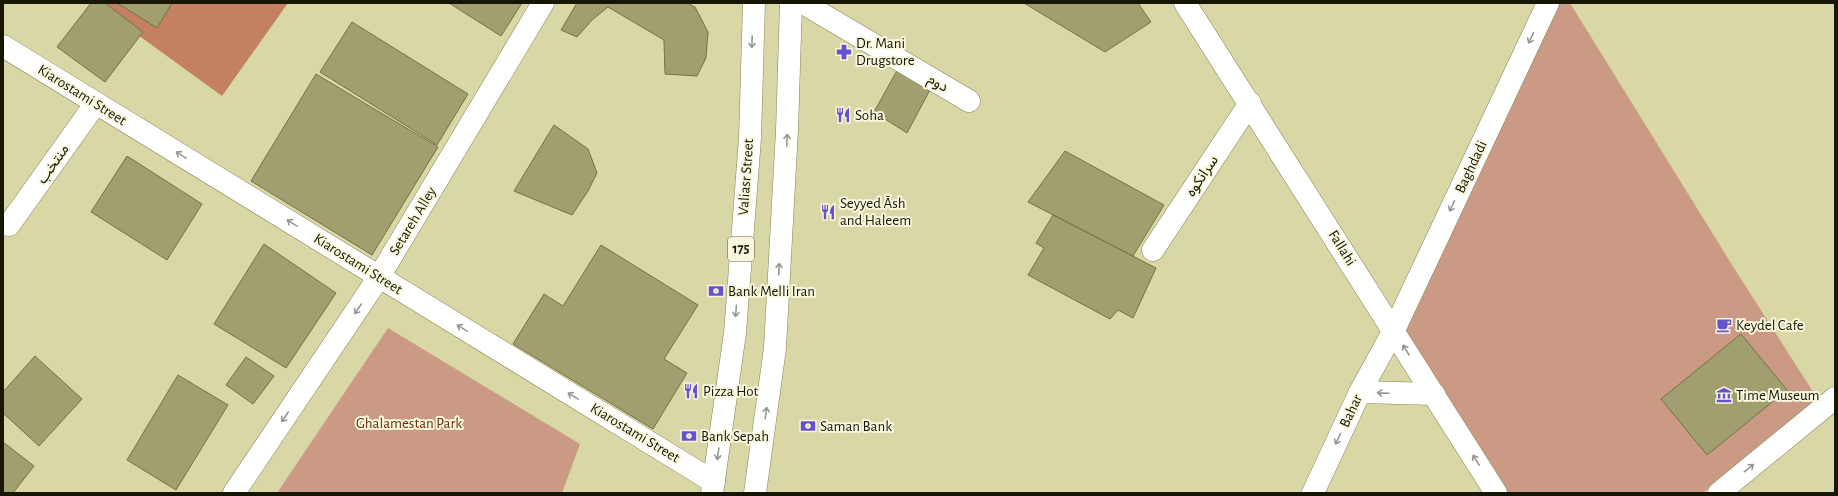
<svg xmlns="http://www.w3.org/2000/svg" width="1838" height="496" viewBox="0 0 1838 496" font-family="'Alegreya Sans','Noto Sans Arabic',sans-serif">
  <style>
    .green { fill: #cb9a84 }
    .forest { fill: #c38162 }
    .building { fill: #a19e6f; stroke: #747143 }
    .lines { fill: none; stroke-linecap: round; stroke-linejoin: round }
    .minor-casing { stroke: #858354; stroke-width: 23 }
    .major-casing { stroke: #858354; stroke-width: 23 }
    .minor { stroke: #fff; stroke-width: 22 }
    .major { stroke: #fff; stroke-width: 22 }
    .oneway { stroke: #97968e }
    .labels { text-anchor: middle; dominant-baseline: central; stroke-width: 4; stroke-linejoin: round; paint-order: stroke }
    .shield { fill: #f8f7de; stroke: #5a5a45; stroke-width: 1 }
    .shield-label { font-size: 14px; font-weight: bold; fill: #171604 }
    .poi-label { font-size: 15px; fill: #171604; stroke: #f8f7de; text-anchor: start }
    .street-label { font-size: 15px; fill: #171604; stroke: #f8f7de }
    .park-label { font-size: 15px; fill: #6b2d0a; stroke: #f8f7de }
  </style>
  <rect width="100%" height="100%" fill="#dad7a6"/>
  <g class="green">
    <path d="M1551,3H1570L1734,268L1817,398L1703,493H1497L1399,335Z"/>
    <path d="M388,328L580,444L562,493H277Z"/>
  </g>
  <path class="forest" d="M94,3H288L222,96Z"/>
  <g class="building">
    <path d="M91,3H105L143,32L105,82L57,47Z"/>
    <path d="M117,3H172L157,28Z"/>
    <path d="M449,3H522L501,36Z"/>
    <path d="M577,3H687L695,7L708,32L706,58L697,76L665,74L664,40L608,7L592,20L577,37L561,30Z"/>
    <path d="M1024,3H1138L1151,22L1105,52Z"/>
    <path d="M352,22L468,94L437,145L320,72Z"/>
    <path d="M899,67L931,88L907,133L874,112Z"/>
    <path d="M316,74L438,147L372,255L251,181Z"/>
    <path d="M554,125L588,149L597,173L588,191L572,215L514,191Z"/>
    <path d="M1065,151L1164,205L1133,256L1028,202Z"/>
    <path d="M127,156L202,204L167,260L91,212Z"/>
    <path d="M1053,215L1156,268L1133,318L1118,310L1110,319L1028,275L1044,248L1036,243Z"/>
    <path d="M264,244L336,293L286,368L214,324Z"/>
    <path d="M601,245L698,305L664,359L687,373L653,429L513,344L544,294L563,306Z"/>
    <path d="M1741,334L1787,390L1707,455L1661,399Z"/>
    <path d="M35,356L82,399L39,446L3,413V392Z"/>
    <path d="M246,357L274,376L253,404L226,385Z"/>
    <path d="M178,375L228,405L176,490L127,460Z"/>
    <path d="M3,442L34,466L13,493H3Z"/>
  </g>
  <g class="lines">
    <g class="minor-casing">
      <g id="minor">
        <path d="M803,3L969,101"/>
        <path d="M3,46L714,482"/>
        <path d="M9,225L96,103"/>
        <path d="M1153,250L1250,103"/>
        <path d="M234,493L379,277L543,3"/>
        <path d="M1313,493L1360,392L1394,330L1548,3"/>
        <path d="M1719,493L1835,398"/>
      </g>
    </g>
    <g class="major-casing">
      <g id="major">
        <path d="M1185,3L1496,493"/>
        <path d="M1360,392L1434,394"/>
        <path d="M712,493L735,333L750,138L754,3"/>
        <path d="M755,493L775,348L787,130L791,3"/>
      </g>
    </g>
    <use href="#minor" class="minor"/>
    <use href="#major" class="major"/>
  </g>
  <defs><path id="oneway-shaft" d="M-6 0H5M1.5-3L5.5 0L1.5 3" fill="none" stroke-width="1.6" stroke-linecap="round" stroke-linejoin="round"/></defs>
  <g class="oneway">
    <use href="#oneway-shaft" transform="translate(1531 38) rotate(115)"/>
    <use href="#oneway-shaft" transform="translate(752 42) rotate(92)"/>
    <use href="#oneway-shaft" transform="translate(787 140) rotate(-87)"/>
    <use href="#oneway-shaft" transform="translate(181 155) rotate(-148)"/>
    <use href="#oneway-shaft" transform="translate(1452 206) rotate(115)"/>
    <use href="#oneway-shaft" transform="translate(292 223) rotate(-148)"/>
    <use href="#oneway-shaft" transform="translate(779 269) rotate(-87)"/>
    <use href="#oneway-shaft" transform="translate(358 309) rotate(124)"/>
    <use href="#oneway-shaft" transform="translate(736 311) rotate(94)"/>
    <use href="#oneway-shaft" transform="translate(462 328) rotate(-149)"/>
    <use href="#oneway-shaft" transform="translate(1406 350) rotate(-122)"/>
    <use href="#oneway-shaft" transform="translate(1383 393) rotate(-178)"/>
    <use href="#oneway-shaft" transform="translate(573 396) rotate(-149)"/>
    <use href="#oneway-shaft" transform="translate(766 413) rotate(-82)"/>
    <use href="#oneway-shaft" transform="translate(285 417) rotate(124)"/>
    <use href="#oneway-shaft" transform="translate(1338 439) rotate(115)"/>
    <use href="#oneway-shaft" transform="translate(718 454) rotate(98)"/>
    <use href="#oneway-shaft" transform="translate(1476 460) rotate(-122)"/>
    <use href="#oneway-shaft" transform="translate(1749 468) rotate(-39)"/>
  </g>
  <defs>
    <g id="pharmacy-bare" transform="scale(1.2)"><path d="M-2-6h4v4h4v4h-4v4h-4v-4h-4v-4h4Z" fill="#6652cc" stroke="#f8f7de" stroke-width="2.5" paint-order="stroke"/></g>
    <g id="restaurant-bare" transform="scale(1.2)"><path d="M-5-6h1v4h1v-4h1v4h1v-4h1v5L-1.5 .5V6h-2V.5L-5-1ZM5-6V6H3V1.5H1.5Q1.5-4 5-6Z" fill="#6652cc" stroke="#f8f7de" stroke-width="2.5" paint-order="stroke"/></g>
    <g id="bank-bare" transform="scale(1.2)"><path d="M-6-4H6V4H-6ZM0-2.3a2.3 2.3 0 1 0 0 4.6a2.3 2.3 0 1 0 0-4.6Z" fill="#6652cc" stroke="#f8f7de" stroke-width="2.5" paint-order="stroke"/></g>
    <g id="cafe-bare" transform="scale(1.2)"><path d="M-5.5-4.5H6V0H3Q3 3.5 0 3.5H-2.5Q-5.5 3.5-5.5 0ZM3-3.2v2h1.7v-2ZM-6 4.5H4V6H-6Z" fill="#6652cc" stroke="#f8f7de" stroke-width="2.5" paint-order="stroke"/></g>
    <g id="museum-bare" transform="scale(1.2)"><path d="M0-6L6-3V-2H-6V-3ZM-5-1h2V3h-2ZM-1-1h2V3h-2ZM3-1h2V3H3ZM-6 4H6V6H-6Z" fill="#6652cc" stroke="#f8f7de" stroke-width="2.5" paint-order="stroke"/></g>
  </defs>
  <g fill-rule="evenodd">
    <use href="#pharmacy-bare" x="844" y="52"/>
    <use href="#restaurant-bare" x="843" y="115"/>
    <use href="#restaurant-bare" x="828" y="212"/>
    <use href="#bank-bare" x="716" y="291"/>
    <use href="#cafe-bare" x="1724" y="325"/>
    <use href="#restaurant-bare" x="691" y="391"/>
    <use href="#museum-bare" x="1724" y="395"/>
    <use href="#bank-bare" x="808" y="426"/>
    <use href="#bank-bare" x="689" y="436"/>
  </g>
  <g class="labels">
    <rect class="shield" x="728" y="237" width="26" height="24" rx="3"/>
    <g class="shield-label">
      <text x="741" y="249">175</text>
    </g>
    <g class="poi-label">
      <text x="856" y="43">Dr. Mani<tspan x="856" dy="17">Drugstore</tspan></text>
      <text x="855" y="115">Soha</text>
      <text x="840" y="203">Seyyed Ăsh<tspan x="840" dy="17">and Haleem</tspan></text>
      <text x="728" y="291">Bank Melli Iran</text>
      <text x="1736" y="325">Keydel Cafe</text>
      <text x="703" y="391">Pizza Hot</text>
      <text x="1736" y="395">Time Museum</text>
      <text x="820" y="426">Saman Bank</text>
      <text x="701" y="436">Bank Sepah</text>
    </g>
    <g class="street-label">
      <text transform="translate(938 83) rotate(31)">دوم</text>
      <text transform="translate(82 95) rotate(32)">Kiarostami Street</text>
      <text transform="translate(53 164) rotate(-55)">منتخب</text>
      <text transform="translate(1471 167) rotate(-65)">Baghdadi</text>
      <text transform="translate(1202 176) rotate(-56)">سرانکوه</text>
      <text transform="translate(746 177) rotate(-86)">Valiasr Street</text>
      <text transform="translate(413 221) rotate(-59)">Setareh Alley</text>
      <text transform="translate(1342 248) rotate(58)">Fallahi</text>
      <text transform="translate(358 264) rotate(32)">Kiarostami Street</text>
      <text transform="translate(1351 411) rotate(-65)">Bahar</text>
      <text transform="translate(635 433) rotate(31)">Kiarostami Street</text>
    </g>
    <g class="park-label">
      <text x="409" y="423">Ghalamestan Park</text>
    </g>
  </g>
  <rect width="1838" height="496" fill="none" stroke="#171604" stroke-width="8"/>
</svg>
